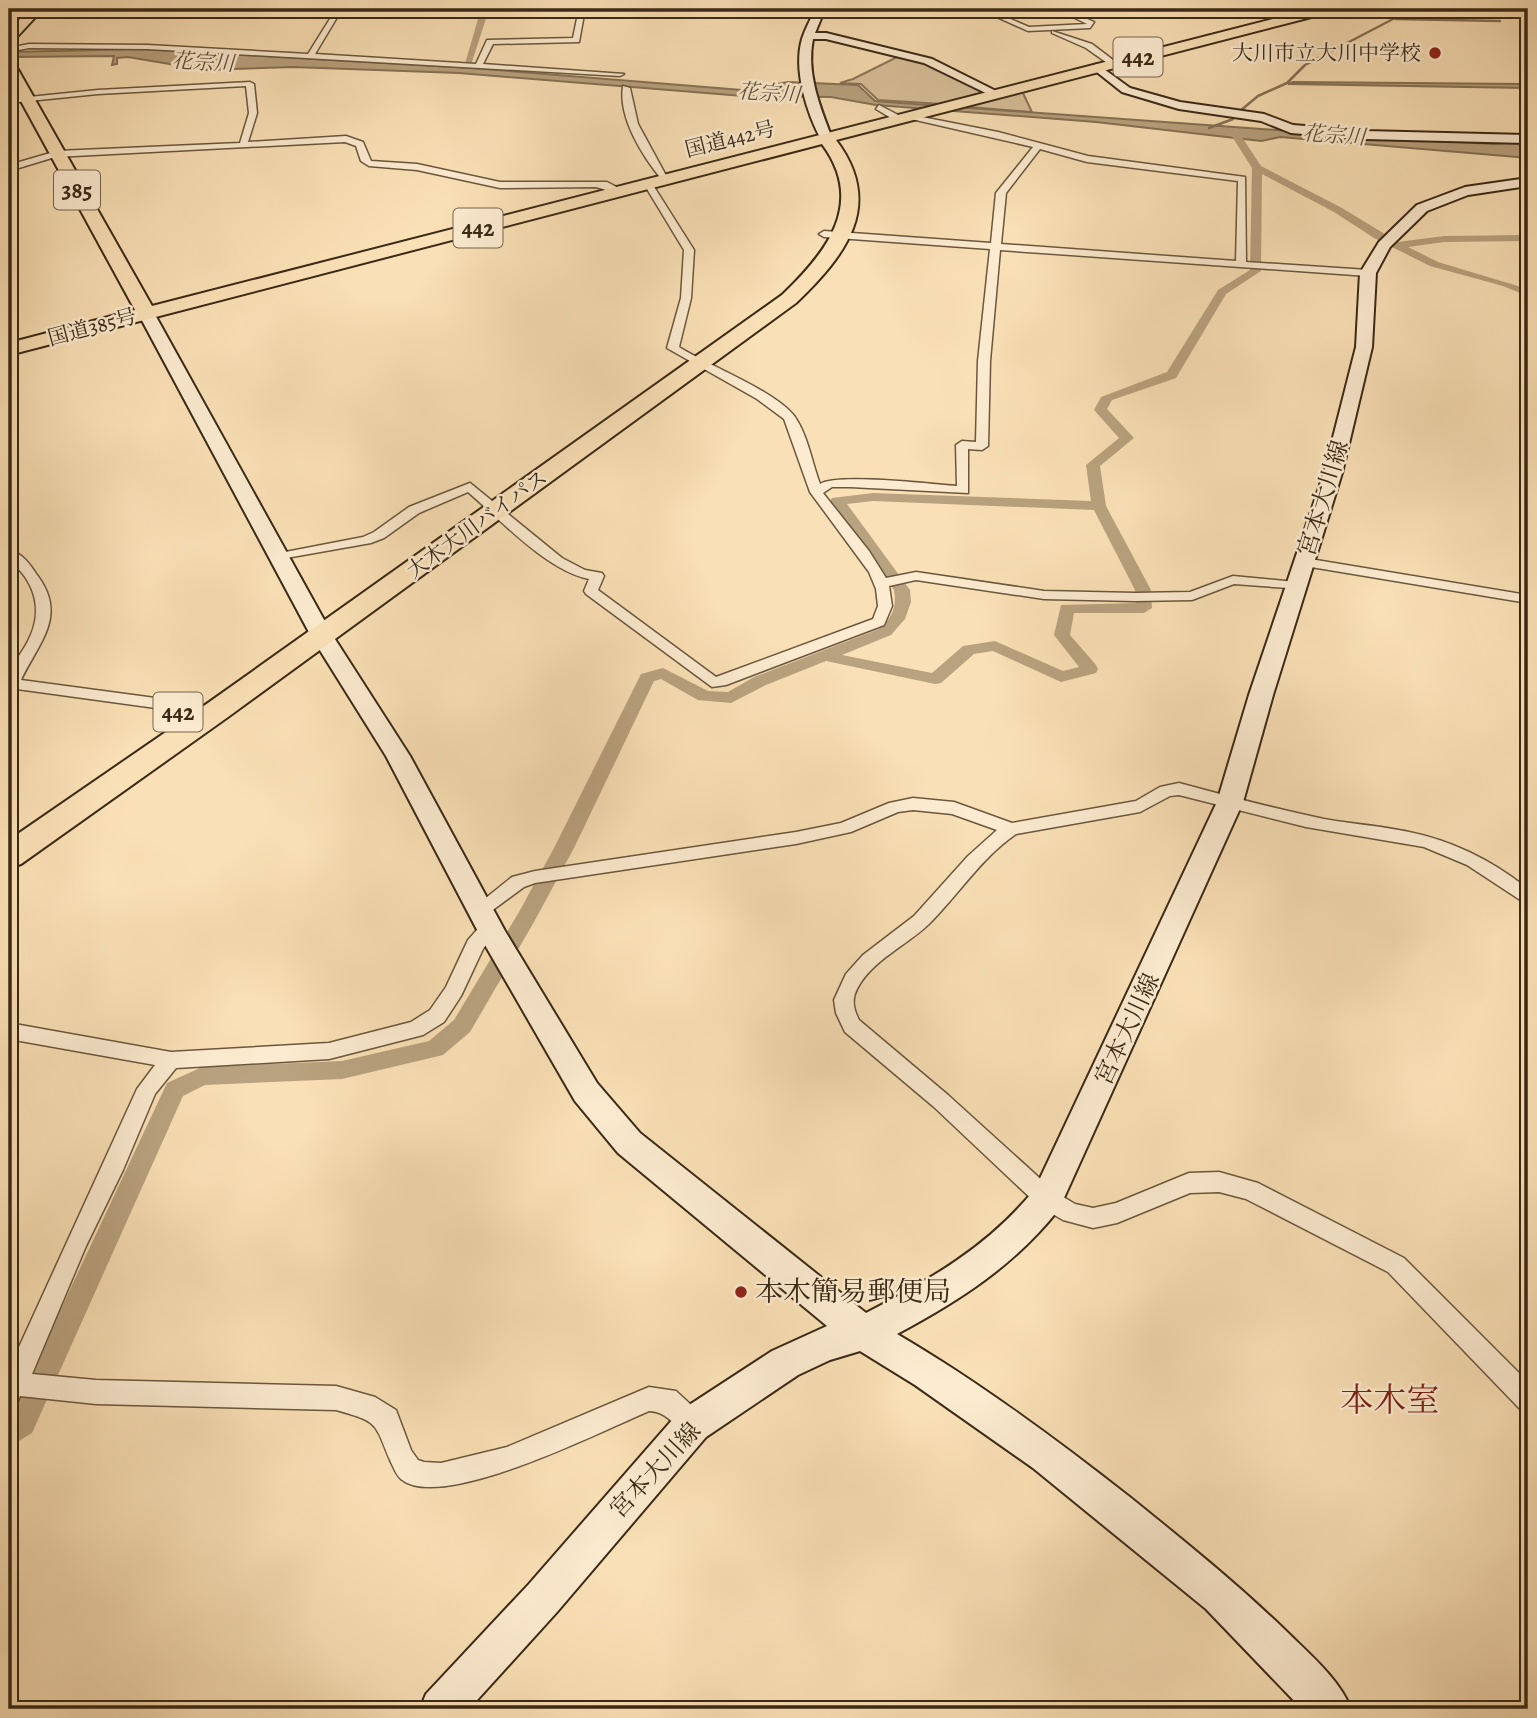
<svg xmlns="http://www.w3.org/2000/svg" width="1537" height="1718" viewBox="0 0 1537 1718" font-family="Alegreya,'Noto Serif JP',serif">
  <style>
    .green { fill: #d9c19b; stroke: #8a7558; stroke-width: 2 }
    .water { fill: #b9a27f; stroke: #867255; stroke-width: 2 }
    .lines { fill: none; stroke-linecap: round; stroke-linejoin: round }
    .stream { stroke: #867255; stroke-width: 2.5 }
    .canal { fill: #b9a27f; fill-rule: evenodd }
    .street-casing { stroke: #6a573d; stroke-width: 3 }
    .secondary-casing { stroke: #3a2915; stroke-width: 4 }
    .highway-casing { stroke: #3a2915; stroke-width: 4 }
    .street { fill: #fcebd0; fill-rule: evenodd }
    .secondary { fill: #fcebd0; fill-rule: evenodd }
    .highway { fill: #fae0b6; fill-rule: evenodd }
    .poi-dot { fill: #8f2418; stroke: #fcebd0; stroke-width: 2.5 }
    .labels { text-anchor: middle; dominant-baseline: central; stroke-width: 5; stroke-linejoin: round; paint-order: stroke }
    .far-poi-label { font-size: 21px; fill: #3a2915; stroke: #fcebd0; text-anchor: end }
    .far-water-label { font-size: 21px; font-style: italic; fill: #604d35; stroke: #fcebd0 }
    .far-street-label { font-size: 21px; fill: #3a2915; stroke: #fcebd0 }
    .shield { fill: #fcebd0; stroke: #74634d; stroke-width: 2 }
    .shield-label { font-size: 23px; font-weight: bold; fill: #3a2915 }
    .street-label { font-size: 24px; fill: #3a2915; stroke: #fcebd0 }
    .near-poi-label { font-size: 28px; fill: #3a2915; stroke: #fcebd0; text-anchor: start }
    .near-quarter-label { font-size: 33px; fill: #7a1f14; stroke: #fcebd0 }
  </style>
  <rect width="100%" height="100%" fill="#fae0b6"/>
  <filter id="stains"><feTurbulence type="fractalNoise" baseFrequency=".00286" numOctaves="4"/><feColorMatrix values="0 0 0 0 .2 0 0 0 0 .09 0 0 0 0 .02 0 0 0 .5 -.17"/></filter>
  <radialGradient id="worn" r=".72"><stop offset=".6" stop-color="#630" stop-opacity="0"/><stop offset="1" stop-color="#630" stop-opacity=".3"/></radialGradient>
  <g class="green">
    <path d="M897,57L925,63L984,92L942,104L878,100L861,84L840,83L853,79Z"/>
    <path d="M1022,91L1032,112L957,106Z"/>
  </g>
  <g class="water">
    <path d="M141,49L472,68L742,90L788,82L858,85L875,101L914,104L1347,135L1492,144L1528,142V158L1280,137L1261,141L1096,122L876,105L831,97L743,96L459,73L293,67L205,70L128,57L117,58V64L112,65L114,56L9,57V52Z"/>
    <path d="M1293,82L1528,84V88L1288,84Z"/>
  </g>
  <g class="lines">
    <g class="stream">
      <path d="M1395,19L1500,21"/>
      <path d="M1240,111L1258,96L1287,83L1305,65L1393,19L1406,9"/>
      <path d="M1209,128L1233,119"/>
    </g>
    <g class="canal">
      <path d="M481,9H489L471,65L464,67Z"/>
      <path d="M1230,128H1236L1261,166L1342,208L1398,242L1444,236L1528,235V241L1444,242L1408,247L1438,262L1528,289V296L1503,286L1430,266L1374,238L1334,212L1262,174L1261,271L1226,294L1176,378L1112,400L1107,409L1134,438L1100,466L1106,506L1151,590L1152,608L1144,613H1074L1070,635L1096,665L1098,669L1096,673L1061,682L993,651L974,654L941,683L935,684L826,661L766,685L731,703L698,700L661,679L654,681L574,848L534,922L470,1032L443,1055L342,1079L205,1085L183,1096L32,1433L9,1447V1416L12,1413L167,1083L202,1067L342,1061L429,1041L454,1020L519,912L554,848L641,674L663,668L708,691L728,692L754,677L879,629C892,618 897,607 894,590L830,501L832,498L873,493L1091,501L1086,465L1119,438L1094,410L1101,397L1167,372L1218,290L1250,270L1252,168L1228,130ZM873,501L1094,510L1135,590L1136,603L1061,605L1054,635L1079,667L1063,671L995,641L963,646L932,673L842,655L891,635L905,619L911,602L910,590L847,504Z"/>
    </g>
    <g class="street-casing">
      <g id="street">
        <path d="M336,9H543L540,11L339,14L315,54L476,64L487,40L573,38L579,9H585L579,42L493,44L483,64L624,74L620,76L148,49L29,48L9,52V48L29,44L148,45L308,54L333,14L126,15Z"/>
        <path d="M979,9H987L1029,27L1087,24L1057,9H1065L1094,22L1090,28L1028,31Z"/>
        <path d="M1528,9V13L1404,18L1312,12L1404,14Z"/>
        <path d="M1052,31L1092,44L1117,63L1110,65L1086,48L1052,33Z"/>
        <path d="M250,82L254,84L257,113L248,142L346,136L363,142L371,161L417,164L500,182H607L624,191L619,194L596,187L500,188L417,170L369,166L361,161L356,146L345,142L55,157L9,171V165L57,151L240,143L249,113L246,86L98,94L9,103V99L98,90Z"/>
        <path d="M623,86L630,88L638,124L669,181H663C643,157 618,118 623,86Z"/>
        <path d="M879,105L902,117L903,119L896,121L876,109Z"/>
        <path d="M907,114L998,132L1088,156L1245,177L1246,262L1368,270L1373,273L1368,276L1000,250L990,361L988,446L982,450L968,449V493L850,487H832L823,493L869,551L886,578L916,572L1044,591L1135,593L1190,592L1233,576L1296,582L1303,586L1301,589L1234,584L1192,600L1135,601L1044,599L916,580L889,586L892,606L884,625L726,685L712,687L586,594L584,591L589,579C546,570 502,521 468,492L419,513L384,538L371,543L275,560V554L363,537L374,532L409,507L470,483L562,558L585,570L602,573L604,576L598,590L716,677L873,619L878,606L876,589L869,572L810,492L784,419L757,399L667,348L681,298L684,250L644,184L651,182L694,250L691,298L679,347C709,366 776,391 795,417C808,436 812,463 820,484C836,473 932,484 957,486L956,445L962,441L976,442L978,361L990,249L824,237L819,234L824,231L991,243L996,193L1033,147L907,118ZM1040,149L1087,162L1238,181L1236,261L1001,244L1006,193Z"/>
        <path d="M9,550C22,553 30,564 37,575C68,616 39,642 21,680L185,702L193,707L191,711L185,712L17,689L14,693L9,695C9,688 7,679 10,673C14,661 24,650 29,639C44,609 34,580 9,560Z"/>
        <path d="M1304,558L1528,595V603L1299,565V559Z"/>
        <path d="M1179,783C1227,796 1275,809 1324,819C1352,824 1381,826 1409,832C1453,841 1493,861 1528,889V905L1467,865L1424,847L1306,827L1179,795L1170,796L1140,812L1016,834C981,858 959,894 929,924C906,946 872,960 857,989C851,1000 854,1010 859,1020L948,1095L1055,1192L1075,1204L1093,1208L1116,1203L1189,1173L1219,1172L1258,1183L1404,1258L1528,1382V1411L1519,1408L1388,1272L1246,1199L1219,1192L1190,1193L1117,1223L1093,1228L1063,1220L1039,1206L934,1107L845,1032L836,1013L834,1000L846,974L863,955L914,916L968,856L997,830L952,814L913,810L898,812L851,832L796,844L535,883L524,887L486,915H474L471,910L512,877L535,871L796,832L841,823L889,803L913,798L954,802L1012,823L1136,801L1160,787Z"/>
        <path d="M489,921L495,923L498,928L483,949L461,996L444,1022L423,1035L329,1059L176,1068L155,1094L123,1170L86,1246L32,1374L96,1380L336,1386L375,1397L396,1410L411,1450L418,1460L424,1462L441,1463L507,1447L649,1387L676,1391L702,1415L705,1424L702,1433L693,1436C674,1429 670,1412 649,1411C604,1430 441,1513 401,1479C396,1475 393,1466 390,1460C374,1421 378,1422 336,1410L96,1404L20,1396L18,1401L9,1404V1369L137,1089L155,1065L9,1039V1023L171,1052L329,1043L411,1022L430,1010L446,987L468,940L483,923Z"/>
      </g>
    </g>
    <g class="secondary-casing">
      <g id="secondary">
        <path d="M815,9H825L815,33H826L932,59L1002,94L992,96L924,63L826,39H813C806,73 820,107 832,138L830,141H822C807,114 793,70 802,39C805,29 811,19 815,9Z"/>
        <path d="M1097,64L1130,88L1180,102L1264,114L1293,125L1365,131L1528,135V143L1365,139L1291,133L1261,121L1179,109L1122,92L1093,69L1091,67Z"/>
        <path d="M1528,178V186L1468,195L1427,211L1390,247L1376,273L1372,347L1342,473L1273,695L1243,802L1059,1209C1015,1265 959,1301 897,1334C979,1382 1056,1439 1131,1498C1183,1540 1235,1582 1284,1629C1307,1652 1339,1678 1351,1709H1302L1206,1609L1033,1468L915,1385L860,1351L830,1360L798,1375L706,1437L557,1612L469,1709H420L426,1694L529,1584L680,1411L772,1351L827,1326L618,1153L575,1101L485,945L386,756L311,636L138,313L140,310H152L154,313L333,636L410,756L505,931L597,1083L640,1133L866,1313C930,1280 989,1246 1035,1189L1217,802L1249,695L1324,473L1356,347L1360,273L1379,242L1417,205L1465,187Z"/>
      </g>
    </g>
    <g class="highway-casing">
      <g id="highway">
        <path d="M30,9H43L14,40L9,41V30Z"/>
        <path d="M1312,9H1332L1331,12L836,140C885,205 846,255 796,303L228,717L21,864L9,868V840L208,703L782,295C827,252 866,203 822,144L9,355V343L135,310L9,79V62L16,66L152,306Z"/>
      </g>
    </g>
    <use href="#street" class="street"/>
    <use href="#secondary" class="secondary"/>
    <use href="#highway" class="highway"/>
  </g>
  <g class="poi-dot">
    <circle cx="1435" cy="53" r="7"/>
    <circle cx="741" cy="1292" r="7"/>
  </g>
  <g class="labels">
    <g class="far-poi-label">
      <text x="1421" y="53">大川市立大川中学校</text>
    </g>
    <g class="far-water-label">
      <text transform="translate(203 62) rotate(3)">花宗川</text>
      <text transform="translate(769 93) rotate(4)">花宗川</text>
      <text transform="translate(1334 135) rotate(4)">花宗川</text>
    </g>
    <g class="far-street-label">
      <text transform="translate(730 139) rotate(-14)">国道442号</text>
      <text transform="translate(92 327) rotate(-15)">国道385号</text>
      <text transform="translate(477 524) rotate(-36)">大木大川バイパス</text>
    </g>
    <g class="shield">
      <rect x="1113.5" y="37.5" width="49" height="39" rx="5"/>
      <rect x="54" y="170.5" width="46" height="39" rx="5"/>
      <rect x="453.5" y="208.5" width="49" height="39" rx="5"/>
      <rect x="153.5" y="692.5" width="49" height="39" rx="5"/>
    </g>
    <g class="shield-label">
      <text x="1138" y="57">442</text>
      <text x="77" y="190">385</text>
      <text x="478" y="228">442</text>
      <text x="178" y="712">442</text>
    </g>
    <g class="street-label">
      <text transform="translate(1323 498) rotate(-73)">宮本大川線</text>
      <text transform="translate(1127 1029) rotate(-65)">宮本大川線</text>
      <text transform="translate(655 1470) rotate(-47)">宮本大川線</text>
    </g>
    <g class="near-poi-label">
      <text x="755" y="1292">本木簡易郵便局</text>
    </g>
    <g class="near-quarter-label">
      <text x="1390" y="1399">本木室</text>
    </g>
  </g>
  <rect width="1537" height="1718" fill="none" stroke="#fae0b6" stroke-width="35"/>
  <rect x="10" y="10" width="1516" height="1697" fill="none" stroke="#3a2915" stroke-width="3.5"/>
  <rect x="18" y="18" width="1502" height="1683" fill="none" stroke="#3a2915" stroke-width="2"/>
  <rect width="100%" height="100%" filter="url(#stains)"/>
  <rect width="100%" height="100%" fill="url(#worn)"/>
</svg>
